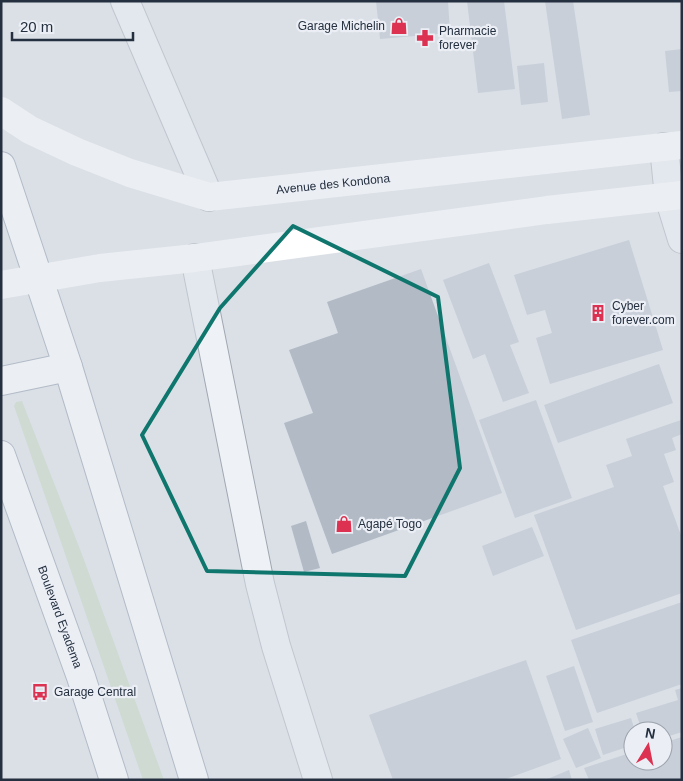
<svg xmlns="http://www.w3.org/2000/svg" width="683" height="781" viewBox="0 0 683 781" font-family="Helvetica,sans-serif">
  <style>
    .green { fill: #c2d2bb }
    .building { fill: #b2bac5 }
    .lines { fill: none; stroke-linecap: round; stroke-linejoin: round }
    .street-casing { stroke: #a0a7b1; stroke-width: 30 }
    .highway-casing { stroke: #818e9f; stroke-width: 30 }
    .street { stroke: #eef1f5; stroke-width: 28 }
    .secondary { stroke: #fff; stroke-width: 28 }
    .highway { stroke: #fff; stroke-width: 28 }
    .marked { fill: none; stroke: #0f766e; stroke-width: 4; stroke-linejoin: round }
    .labels { text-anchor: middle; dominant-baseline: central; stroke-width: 4.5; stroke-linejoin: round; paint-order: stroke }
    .poi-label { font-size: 12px; fill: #242f3f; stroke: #ebeff5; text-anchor: start }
    .street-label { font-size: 12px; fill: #242f3f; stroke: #ebeff5 }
  </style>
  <rect width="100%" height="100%" fill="#dbe0e7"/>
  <path class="green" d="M22,401L83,557L164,780H143L14,406L16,402Z"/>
  <g class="building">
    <path d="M376,1H448L450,33L380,39Z"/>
    <path d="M467,1H504L515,89L478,93Z"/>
    <path d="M545,1H573L590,115L562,119Z"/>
    <path d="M682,49V91L669,92L665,51Z"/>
    <path d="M544,63L548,102L521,105L517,66Z"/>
    <path d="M629,240L663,350L550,384L536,338L552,333L545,310L527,315L514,275Z"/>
    <path d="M489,263L519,342L510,345L529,393L503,402L485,354L473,359L443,280Z"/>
    <path d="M421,269L502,493L332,554L284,423L313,413L289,350L338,333L327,302Z"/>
    <path d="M659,364L673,403L558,443L544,405Z"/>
    <path d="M536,400L572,498L515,518L479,420Z"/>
    <path d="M681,420L682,434L672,438L676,450L664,454L674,482L663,486L682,538V593L576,630L534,515L614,487L606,465L632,456L626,439Z"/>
    <path d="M306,521L320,568L304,572L291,526Z"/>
    <path d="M532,527L544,556L493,576L482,546Z"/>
    <path d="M682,602V684L597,713L571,640Z"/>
    <path d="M526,660L561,759L503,780H393L369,715Z"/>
    <path d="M574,666L593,722L565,731L546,676Z"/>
    <path d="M682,688V732L663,738V731H642L636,713L678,700L675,690Z"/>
    <path d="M631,718L635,731H633V745L603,755L595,729Z"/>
    <path d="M588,728L601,758L576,768L563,739Z"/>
    <path d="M682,737V780H589L584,768L633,752V761H663V743Z"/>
    <path d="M569,770L572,780H545Z"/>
  </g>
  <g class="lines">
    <g class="street-casing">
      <g id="street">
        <path d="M125,1L209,197"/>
        <path d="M664,147L669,197L682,239"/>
        <path d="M195,258L260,584L276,646L318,780"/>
      </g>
    </g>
    <g class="highway-casing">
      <g id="highway">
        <path d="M1,166L68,367L194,780"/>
        <path d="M1,381L68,367"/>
        <path d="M1,455L81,677L114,780"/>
      </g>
    </g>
    <use href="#street" class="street"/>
    <g class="secondary">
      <path d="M1,111L30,130L77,152L130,173L209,197L682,145"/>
      <path d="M1,285L100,268L195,258L547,210L682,195"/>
    </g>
    <use href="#highway" class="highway"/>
  </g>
  <path d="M0 0H683V781H0ZM293,226L438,297L460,468L405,576L207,571L142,435L220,308Z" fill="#dbe0e7" fill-opacity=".55" fill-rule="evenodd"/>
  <path class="marked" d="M293,226L438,297L460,468L405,576L207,571L142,435L220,308Z"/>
  <defs>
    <g id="shop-bare" transform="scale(1.35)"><path d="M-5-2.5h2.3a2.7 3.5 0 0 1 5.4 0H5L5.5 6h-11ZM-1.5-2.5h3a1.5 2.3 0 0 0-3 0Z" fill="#dc3150" stroke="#ebeff5" stroke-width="2.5" paint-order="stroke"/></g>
    <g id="pharmacy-bare" transform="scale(1.35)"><path d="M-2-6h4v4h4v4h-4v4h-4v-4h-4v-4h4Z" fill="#dc3150" stroke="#ebeff5" stroke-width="2.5" paint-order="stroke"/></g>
    <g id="building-bare" transform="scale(1.35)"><path d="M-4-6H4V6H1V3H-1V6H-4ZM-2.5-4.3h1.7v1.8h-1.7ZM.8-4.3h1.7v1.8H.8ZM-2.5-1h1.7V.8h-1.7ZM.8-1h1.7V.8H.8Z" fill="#dc3150" stroke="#ebeff5" stroke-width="2.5" paint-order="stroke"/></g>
    <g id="bus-bare" transform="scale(1.35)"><path d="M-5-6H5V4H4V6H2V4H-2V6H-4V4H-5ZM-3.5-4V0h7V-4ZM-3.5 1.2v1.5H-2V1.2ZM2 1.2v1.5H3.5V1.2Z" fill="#dc3150" stroke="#ebeff5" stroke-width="2.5" paint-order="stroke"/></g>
  </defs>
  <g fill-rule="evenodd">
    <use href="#shop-bare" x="399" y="26"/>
    <use href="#pharmacy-bare" x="425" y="38"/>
    <use href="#building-bare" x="598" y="313"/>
    <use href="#shop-bare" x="344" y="524"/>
    <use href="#bus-bare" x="40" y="692"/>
  </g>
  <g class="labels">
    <g class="poi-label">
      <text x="385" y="26" text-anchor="end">Garage Michelin</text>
      <text x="439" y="31">Pharmacie<tspan x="439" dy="14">forever</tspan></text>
      <text x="612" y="306">Cyber<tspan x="612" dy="14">forever.com</tspan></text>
      <text x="358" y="524">Agapé Togo</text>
      <text x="54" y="692">Garage Central</text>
    </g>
    <g class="street-label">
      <text transform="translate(333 184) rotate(-6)">Avenue des Kondona</text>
      <text transform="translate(60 617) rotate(70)">Boulevard Eyadema</text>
    </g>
  </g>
  <rect width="683" height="781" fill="none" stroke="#242f3f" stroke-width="5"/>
  <g transform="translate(648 746) rotate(10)"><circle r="24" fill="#ebeff5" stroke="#9ba2ac"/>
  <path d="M0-4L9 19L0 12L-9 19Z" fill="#dc3150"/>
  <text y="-8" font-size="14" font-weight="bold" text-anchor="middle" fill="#242f3f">N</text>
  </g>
  <path d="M12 32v8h121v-8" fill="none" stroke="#242f3f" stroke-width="2.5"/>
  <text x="20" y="32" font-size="15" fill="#242f3f" stroke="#ebeff5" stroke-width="4" paint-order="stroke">20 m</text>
</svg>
